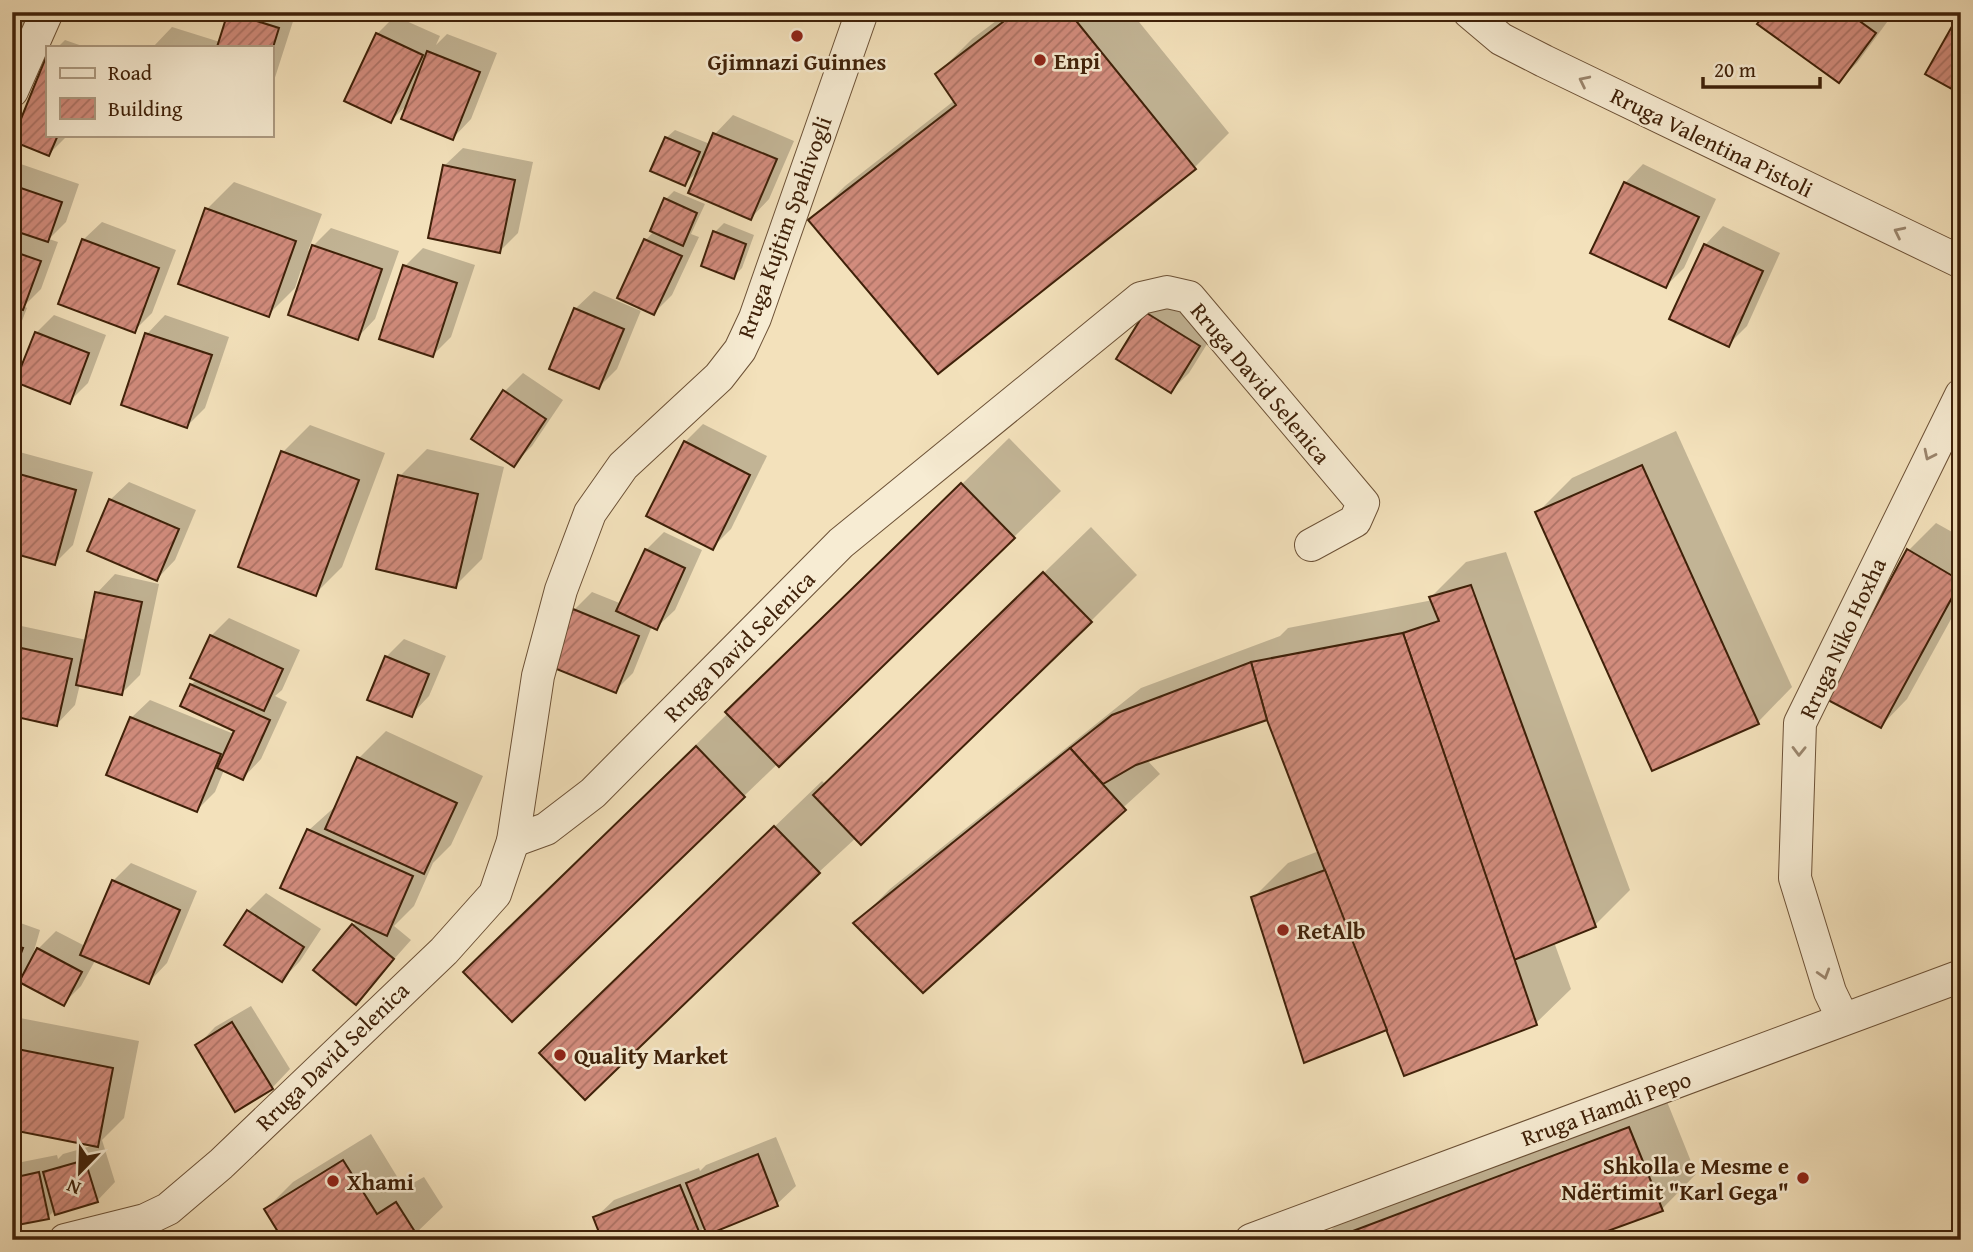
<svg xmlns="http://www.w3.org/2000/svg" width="1973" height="1252" viewBox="0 0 1973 1252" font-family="'Gentium Book Plus',serif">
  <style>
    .shadow { fill: #0003 }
    .building { fill: url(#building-hatch); stroke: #3f2109; stroke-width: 2 }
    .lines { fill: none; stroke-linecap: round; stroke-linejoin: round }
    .minor-casing { stroke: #6c5136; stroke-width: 34 }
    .minor { stroke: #f7ecd3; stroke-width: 32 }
    .oneway { stroke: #9b866e }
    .poi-dot { fill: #8f2418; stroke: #f7ecd3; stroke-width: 2.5 }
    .labels { text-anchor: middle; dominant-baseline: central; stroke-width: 5; stroke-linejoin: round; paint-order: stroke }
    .poi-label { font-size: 23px; font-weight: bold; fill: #3f2109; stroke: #f7ecd3; text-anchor: start }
    .street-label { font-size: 23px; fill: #3f2109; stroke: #f7ecd3 }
  </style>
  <defs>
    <pattern id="building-hatch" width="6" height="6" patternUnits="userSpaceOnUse" patternTransform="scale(1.75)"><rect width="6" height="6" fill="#d28c7d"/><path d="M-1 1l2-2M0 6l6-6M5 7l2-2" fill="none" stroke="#ac7265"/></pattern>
  </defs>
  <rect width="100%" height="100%" fill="#f3e1bb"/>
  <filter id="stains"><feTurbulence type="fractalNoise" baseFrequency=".00286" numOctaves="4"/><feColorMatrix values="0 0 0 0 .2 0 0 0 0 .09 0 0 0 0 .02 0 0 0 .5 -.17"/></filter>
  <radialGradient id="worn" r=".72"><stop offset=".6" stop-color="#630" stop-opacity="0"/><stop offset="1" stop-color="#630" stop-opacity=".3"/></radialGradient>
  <g class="shadow">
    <path d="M12,12H36L12,76Z"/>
    <path d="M230,12H296L271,90V47H153L172,27L220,42Z"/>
    <path d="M733,12H750L745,17Z"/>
    <path d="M1008,12H1131L1229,133L1194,168L811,220L845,186L955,100L937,74L972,39Z"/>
    <path d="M1741,12H1753L1747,18Z"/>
    <path d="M1768,12H1890L1893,14L1857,63L1839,81Z"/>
    <path d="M395,16L440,36L436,45L447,34L497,53L471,119L453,138L410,102L391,121L377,34Z"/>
    <path d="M65,40L85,47H58Z"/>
    <path d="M47,58V135H68L49,154L14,140Z"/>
    <path d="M733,115L794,141L769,199L751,218L699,170L685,184L666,138L675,130L710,144L715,134Z"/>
    <path d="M463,148L533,162L518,233L500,251L444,166Z"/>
    <path d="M12,161L79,184L66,222L49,239L58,242L41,289L24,306L27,308L12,346Z"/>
    <path d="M1643,164L1716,199L1684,268L1666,286L1625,183Z"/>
    <path d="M234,182L322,214L308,251L331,228L399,251L375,319L357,338L301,270L295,288L268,315L207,209Z"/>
    <path d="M674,191L705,204L691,234L699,237L672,295L654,313L642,308L617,369L599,387L575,309L594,291L641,311L646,240L654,231L666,199Z"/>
    <path d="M102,222L176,250L152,313L134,331L83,240Z"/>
    <path d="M724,223L754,235L742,268L733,277L715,232Z"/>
    <path d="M1723,226L1780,253L1747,326L1728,345L1705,245Z"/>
    <path d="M423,248L475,265L451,337L433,355L405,266Z"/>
    <path d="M1165,295L1217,328L1189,373L1171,391L1147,313Z"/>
    <path d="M54,315L106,335L88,383L70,401L36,333Z"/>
    <path d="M165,315L229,337L205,408L187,426L123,404L147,334Z"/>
    <path d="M523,373L563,400L532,446L514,464L505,391Z"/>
    <path d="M703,424L767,456L731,529L713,547L685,442Z"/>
    <path d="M310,425L385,453L342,567L315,594L283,452Z"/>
    <path d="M1676,431L1792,687L1758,722L1538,512L1572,478Z"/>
    <path d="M1009,438L1061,491L1014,537L744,796L512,925Z"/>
    <path d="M427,449L504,467L482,559L455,586L400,476Z"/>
    <path d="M12,450L93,472L73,545L55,563L12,551Z"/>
    <path d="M129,482L196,510L175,560L157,579L110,500Z"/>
    <path d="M1936,523L1961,537V601L1907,699L1881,726L1909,550Z"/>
    <path d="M1091,527L1137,575L1091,621L819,872L588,1006L822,781L826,785Z"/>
    <path d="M664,532L702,550L675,610L656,628L652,626L633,673L615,691L574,610L592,592L622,604L646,550Z"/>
    <path d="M1506,552L1630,890L1595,925L1554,942L1571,989L1536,1023L1253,898L1288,863L1319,851L1268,718L1146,759L1160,774L923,990L856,923L890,889L1141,688L1280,636L1288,628L1433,600L1431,597L1466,562Z"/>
    <path d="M115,574L159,584L140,675L122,693L80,684L75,705L57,724L12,714V624L87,640L97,593Z"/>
    <path d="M229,618L300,650L282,690L275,696L287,702L261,759L243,778L224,770L215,792L197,810L131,718L150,700L234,734L236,730L191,685L197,679L211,636Z"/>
    <path d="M404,639L446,656L429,696L411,715L386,657Z"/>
    <path d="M386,731L483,776L451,845L433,863L414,906L394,926L411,940L355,1003L353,925L358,920L309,830L338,804L359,758Z"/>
    <path d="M131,863L197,891L167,963L149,982L96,959L81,986L63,1004L21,981L12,994V920L40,930L30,965L38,949L56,931L85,946L113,881Z"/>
    <path d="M266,893L321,929L300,961L282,980L248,911Z"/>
    <path d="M251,1006L290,1069L272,1088L197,1046L215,1027Z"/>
    <path d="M20,1018L139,1041L124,1118L102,1140L115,1182L97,1201L56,1209L48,1217L12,1224V1164L57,1155L58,1159L63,1154L95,1145L12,1128V1025Z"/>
    <path d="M1664,1094L1696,1174L1662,1209L1578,1240H1321L1349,1212Z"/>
    <path d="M371,1134L404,1188L424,1177L443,1207L416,1233L266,1209L293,1182Z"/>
    <path d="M776,1137L796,1186L777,1204L705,1226L699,1233L595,1218L614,1200L699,1168L700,1171L706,1165Z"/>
  </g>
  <g class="building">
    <path d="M228,12L279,28L271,54V47H217Z"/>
    <path d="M1016,12H1069L1196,169L938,374L808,220L956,105L935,74Z"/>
    <path d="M1766,12H1847L1876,33L1839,83L1757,24Z"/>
    <path d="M1959,14L1961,15V94L1925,74Z"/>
    <path d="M376,33L423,55L391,123L344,101Z"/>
    <path d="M427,51L480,72L453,140L401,119Z"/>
    <path d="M46,57L47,135H58L49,156L12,141Z"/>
    <path d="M713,133L777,159L751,220L688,193Z"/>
    <path d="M665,137L700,152L685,186L650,171Z"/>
    <path d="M443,165L515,180L500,253L428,238Z"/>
    <path d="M1624,182L1699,217L1666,288L1590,253Z"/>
    <path d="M12,185L62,202L48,242L12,230Z"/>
    <path d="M664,198L697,213L683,246L650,231Z"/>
    <path d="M205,208L296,241L269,317L178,284Z"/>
    <path d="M713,231L746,244L734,279L701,266Z"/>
    <path d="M82,239L159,268L135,333L58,304Z"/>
    <path d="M644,239L682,256L654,315L617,298Z"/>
    <path d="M1704,244L1763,271L1729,347L1669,319Z"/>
    <path d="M312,245L382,269L358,340L288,315Z"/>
    <path d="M12,251L41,261L23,310L12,306Z"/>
    <path d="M403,265L457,283L433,357L379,339Z"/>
    <path d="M574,308L624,329L599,389L549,369Z"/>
    <path d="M1145,312L1200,346L1171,393L1116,359Z"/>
    <path d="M35,332L89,353L70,404L15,382Z"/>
    <path d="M145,333L212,355L187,428L121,405Z"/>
    <path d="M503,390L546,419L514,467L471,439Z"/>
    <path d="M684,441L750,475L713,550L646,516Z"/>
    <path d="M281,451L359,480L316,596L238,567Z"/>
    <path d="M1642,465L1759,724L1652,771L1535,512Z"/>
    <path d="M12,472L76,490L55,565L12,553Z"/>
    <path d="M398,475L478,494L456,588L376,569Z"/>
    <path d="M961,483L1015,538L779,767L725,712Z"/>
    <path d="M109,499L179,529L157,581L87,551Z"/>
    <path d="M645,549L685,568L657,630L616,611Z"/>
    <path d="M1907,549L1961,581L1881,728L1826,699Z"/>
    <path d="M1043,572L1092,622L861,845L813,795Z"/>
    <path d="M1471,585L1596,927L1514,960L1403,633L1439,621L1429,597Z"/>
    <path d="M95,592L142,602L122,695L76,685Z"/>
    <path d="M573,609L639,636L616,693L549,666Z"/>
    <path d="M1403,633L1537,1025L1404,1076L1267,720L1251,662Z"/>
    <path d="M210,635L283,669L264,711L190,678Z"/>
    <path d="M12,646L72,659L57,726L12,716Z"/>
    <path d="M385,656L429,674L412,717L367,700Z"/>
    <path d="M1251,662L1267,720L1136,765L1103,784L1070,748L1112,715Z"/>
    <path d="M190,684L270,720L243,780L217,768L234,731L180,706Z"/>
    <path d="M130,717L221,754L197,812L106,775Z"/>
    <path d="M696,746L745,797L512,1022L463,972Z"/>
    <path d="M1070,748L1126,810L923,993L853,923Z"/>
    <path d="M357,757L457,803L424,874L325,829Z"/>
    <path d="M774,826L820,873L585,1100L539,1053Z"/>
    <path d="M307,829L413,876L387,936L280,888Z"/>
    <path d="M1325,870L1387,1030L1304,1063L1251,897Z"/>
    <path d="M112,880L180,910L149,984L80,955Z"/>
    <path d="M247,910L304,947L282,982L224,945Z"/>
    <path d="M352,924L394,959L356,1005L313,970Z"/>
    <path d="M12,945L23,948L12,977Z"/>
    <path d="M37,948L82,972L64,1006L19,982Z"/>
    <path d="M232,1022L273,1089L235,1112L195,1045Z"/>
    <path d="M12,1048L113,1068L98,1147L12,1130Z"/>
    <path d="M1629,1127L1663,1211L1583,1240H1329Z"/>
    <path d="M758,1154L778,1206L707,1235L686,1183Z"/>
    <path d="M85,1160L98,1202L55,1215L43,1172Z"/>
    <path d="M343,1160L377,1214L396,1202L417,1235L409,1240H283L264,1209Z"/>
    <path d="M39,1172L49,1219L12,1226V1178Z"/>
    <path d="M680,1185L700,1234L686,1240H602L593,1217Z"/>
  </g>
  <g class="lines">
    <g class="minor-casing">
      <g id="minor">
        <path d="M1469,12L1501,39L1544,61L1961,262"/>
        <path d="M12,91L47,12"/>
        <path d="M513,841L546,829L593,793L841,543L1141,298L1167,292L1189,297L1363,503L1355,521L1311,545"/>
        <path d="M1843,1019L1830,992L1795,878L1800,723L1961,395"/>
        <path d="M65,1240L145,1220L168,1209L221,1164L444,951L495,894L513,841L538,676L561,590L590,513L623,466L719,377L740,350L755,318L862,12"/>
        <path d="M1251,1240L1961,976"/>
      </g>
    </g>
    <use href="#minor" class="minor"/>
  </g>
  <defs><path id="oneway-chevron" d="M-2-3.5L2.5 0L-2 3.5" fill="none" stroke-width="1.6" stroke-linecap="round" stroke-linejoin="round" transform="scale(1.75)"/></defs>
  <g class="oneway">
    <use href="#oneway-chevron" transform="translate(1584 81) rotate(-154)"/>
    <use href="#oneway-chevron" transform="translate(1899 232) rotate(-154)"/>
    <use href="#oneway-chevron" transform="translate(1929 455) rotate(116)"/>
    <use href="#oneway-chevron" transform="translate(1799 751) rotate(91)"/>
    <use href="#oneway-chevron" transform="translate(1824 974) rotate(73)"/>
  </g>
  <g class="poi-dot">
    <circle cx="797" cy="36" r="7"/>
    <circle cx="1040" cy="60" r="7"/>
    <circle cx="1283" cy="930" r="7"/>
    <circle cx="560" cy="1055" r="7"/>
    <circle cx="1803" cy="1178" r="7"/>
    <circle cx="333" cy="1181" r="7"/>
  </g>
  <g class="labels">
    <g class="poi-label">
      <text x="1054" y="60">Enpi</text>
      <text x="797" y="61" text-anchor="middle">Gjimnazi Guinnes</text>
      <text x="1297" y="930">RetAlb</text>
      <text x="574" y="1055">Quality Market</text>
      <text x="1789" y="1165" text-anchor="end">Shkolla e Mesme e<tspan x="1789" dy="26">Ndërtimit "Karl Gega"</tspan></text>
      <text x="347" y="1181">Xhami</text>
    </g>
    <g class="street-label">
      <text transform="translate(1712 142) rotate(26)">Rruga Valentina Pistoli</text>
      <text transform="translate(784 227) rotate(-70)">Rruga Kujtim Spahivogli</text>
      <text transform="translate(1261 383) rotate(50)">Rruga David Selenica</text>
      <text transform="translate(1842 638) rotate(-65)">Rruga Niko Hoxha</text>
      <text transform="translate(739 646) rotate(-45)">Rruga David Selenica</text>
      <text transform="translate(332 1056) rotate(-44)">Rruga David Selenica</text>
      <text transform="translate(1606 1108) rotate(-20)">Rruga Hamdi Pepo</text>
    </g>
  </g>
  <rect width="1973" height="1252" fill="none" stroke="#f3e1bb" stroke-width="42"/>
  <rect x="14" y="14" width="1945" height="1224" fill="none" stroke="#3f2109" stroke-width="3.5"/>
  <rect x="21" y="21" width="1931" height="1210" fill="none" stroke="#3f2109" stroke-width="2"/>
  <rect x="46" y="46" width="228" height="91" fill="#f7ecd3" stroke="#ad9b82" stroke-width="2"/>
  <rect x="60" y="68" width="35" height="10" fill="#f7ecd3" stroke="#ad9b82" stroke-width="2"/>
  <text x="108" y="80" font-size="21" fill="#3f2109">Road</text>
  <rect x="60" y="98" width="35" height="21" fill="url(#building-hatch)" stroke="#ad9b82" stroke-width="2"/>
  <text x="108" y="116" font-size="21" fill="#3f2109">Building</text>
  <g transform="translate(80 1172) rotate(203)" stroke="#f7ecd3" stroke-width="5" paint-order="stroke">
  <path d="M0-5L12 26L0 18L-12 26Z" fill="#3f2109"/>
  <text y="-10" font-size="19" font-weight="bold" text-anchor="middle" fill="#3f2109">N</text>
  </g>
  <path d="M1703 77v10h117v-10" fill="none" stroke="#3f2109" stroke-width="3.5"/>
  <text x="1714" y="77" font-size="21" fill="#3f2109" stroke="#f7ecd3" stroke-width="5" paint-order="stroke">20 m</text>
  <rect width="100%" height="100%" filter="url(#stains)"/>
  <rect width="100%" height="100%" fill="url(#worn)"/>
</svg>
